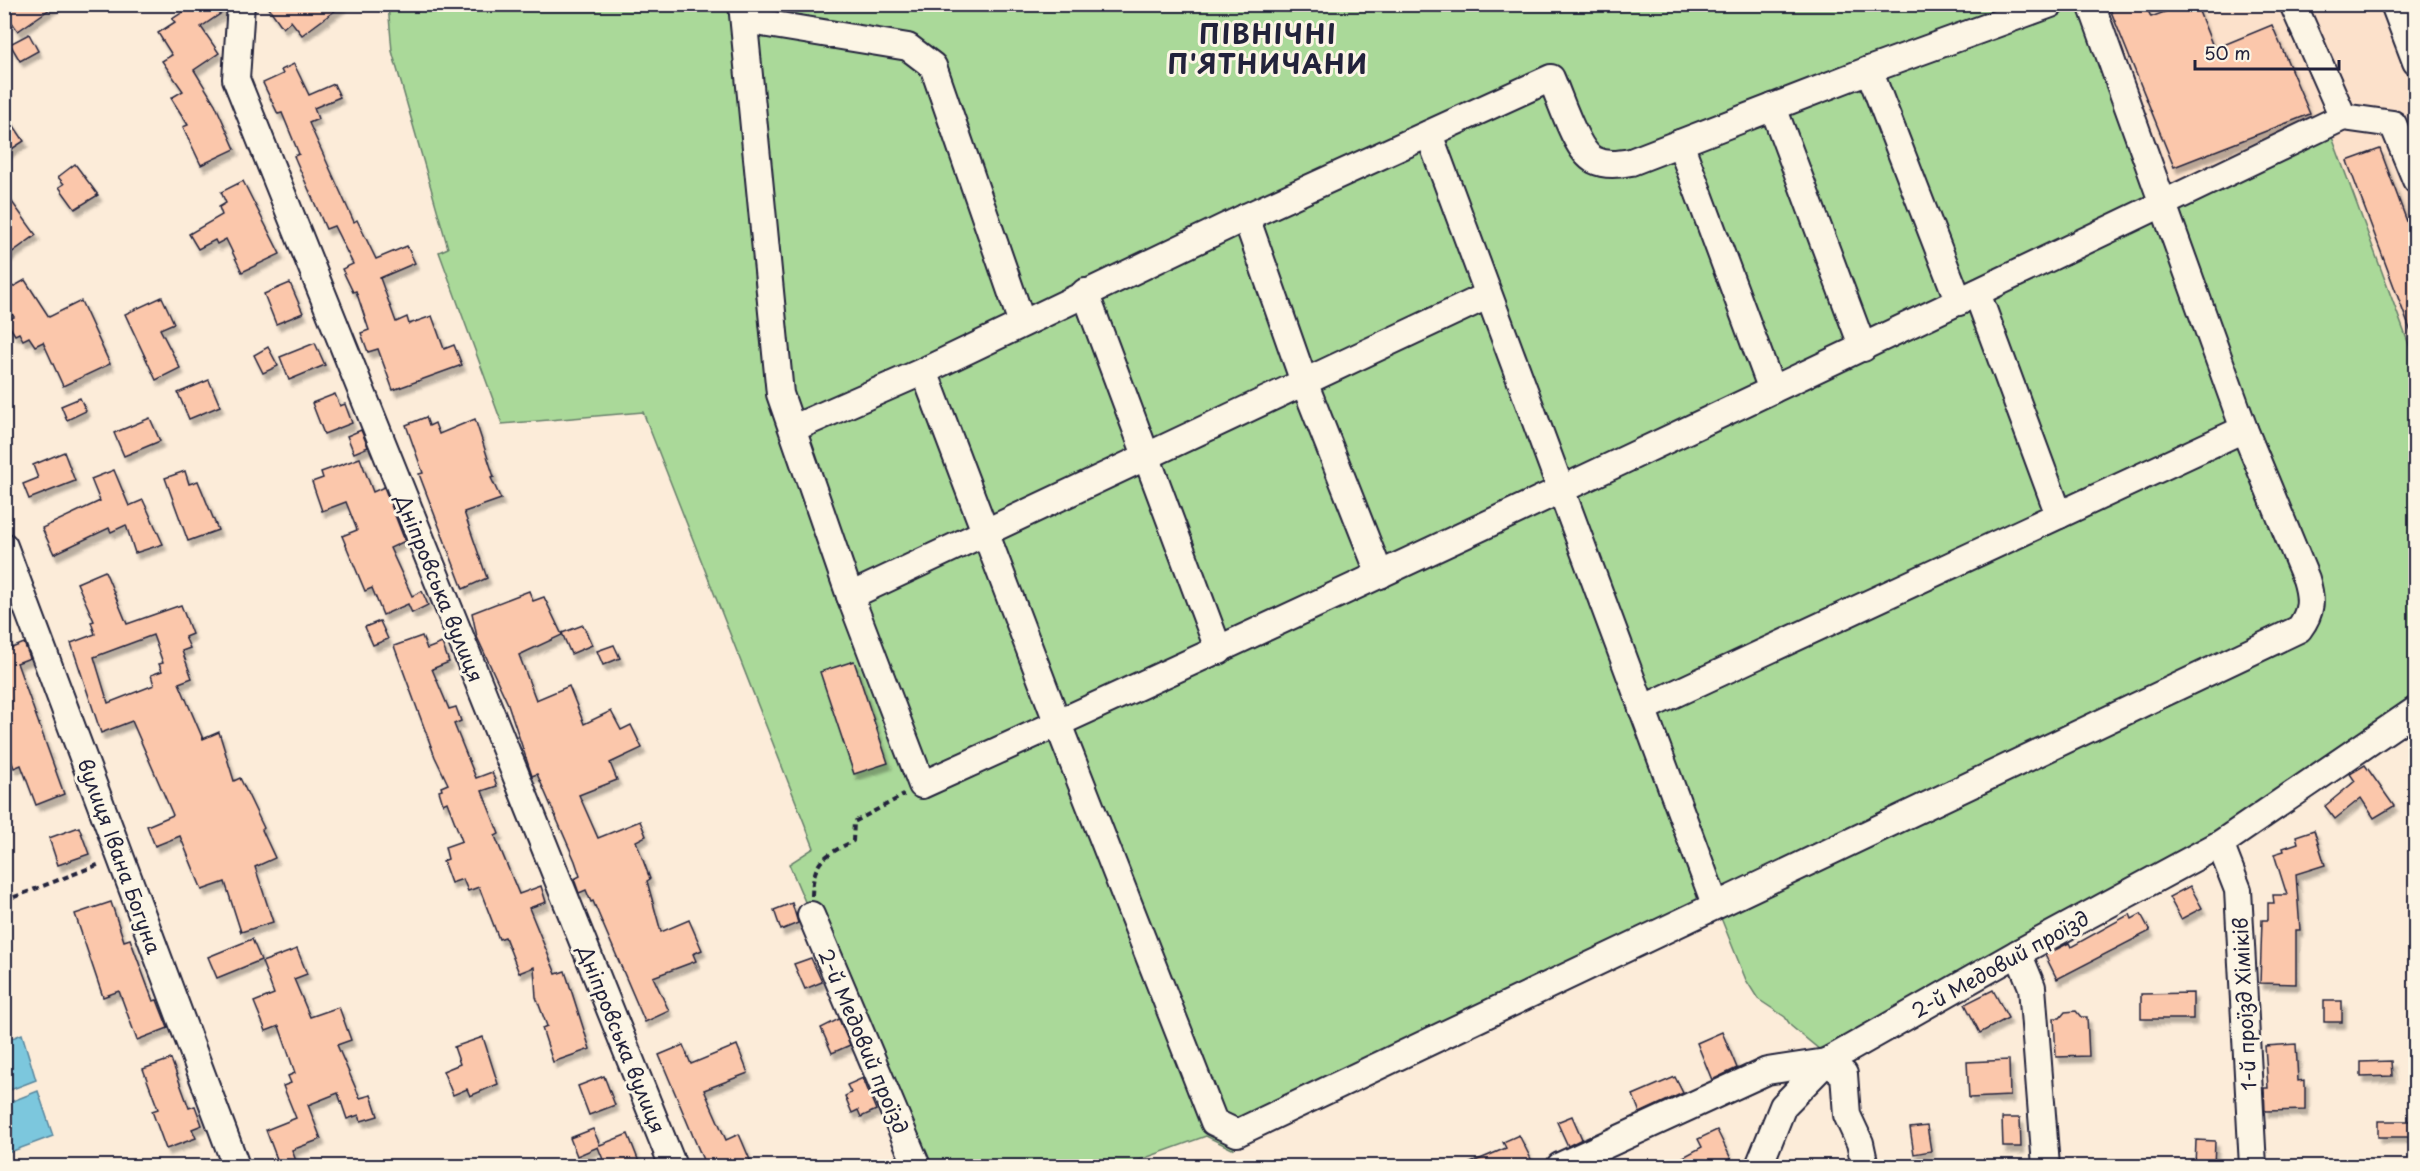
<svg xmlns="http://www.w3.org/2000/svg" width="2420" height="1171" viewBox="0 0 2420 1171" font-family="'Playpen Sans',sans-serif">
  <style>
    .built { fill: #fce1cb }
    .green { fill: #aad999; stroke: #667e6a; stroke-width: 1.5 }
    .water { fill: #7cc7dd; stroke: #58859c; stroke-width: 1.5 }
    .building { fill: #fbc7ab; stroke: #22223b; stroke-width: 1.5; fill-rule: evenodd; filter: url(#shadow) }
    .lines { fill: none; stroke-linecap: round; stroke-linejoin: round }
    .minor-casing { stroke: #22223b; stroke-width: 30 }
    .path { stroke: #22223b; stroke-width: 4; stroke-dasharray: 6 4.5; stroke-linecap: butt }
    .minor { stroke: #fcf5e5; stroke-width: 26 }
    .labels { text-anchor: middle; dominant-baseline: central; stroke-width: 6; stroke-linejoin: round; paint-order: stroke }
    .street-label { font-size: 20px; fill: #22223b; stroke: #fcf5e5 }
    .district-label { font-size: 26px; font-weight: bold; letter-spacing: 1.5px; fill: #22223b; stroke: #fcf5e5 }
  </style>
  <defs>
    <filter id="shadow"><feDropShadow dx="3.5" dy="6" stdDeviation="1.5" flood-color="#0004"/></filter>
  </defs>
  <rect width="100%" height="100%" fill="#fcecd9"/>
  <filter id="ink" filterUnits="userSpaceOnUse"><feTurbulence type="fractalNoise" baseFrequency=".0167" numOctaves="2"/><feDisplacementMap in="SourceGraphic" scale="12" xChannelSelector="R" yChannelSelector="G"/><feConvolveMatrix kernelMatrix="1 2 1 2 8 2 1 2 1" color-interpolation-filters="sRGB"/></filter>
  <g filter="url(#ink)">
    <path class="built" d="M2100,5H2382L2415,93V361L2332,137L2173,186L2161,173Z"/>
    <path class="green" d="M388,5H2100L2161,173L2173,186L2308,124L2332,137L2415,361V699L2221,828L2013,941L1895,1010L1819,1049L1791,1026L1785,1017L1758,999L1746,980L1721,918L1232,1149L1206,1136L1123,1166H917L789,864L814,848L643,412L502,424L439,252L448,248L392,51Z"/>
    <g class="water">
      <path d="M22,1034L36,1080L5,1092V1041Z"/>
      <path d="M38,1091L53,1136L5,1154V1104Z"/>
    </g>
    <g class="building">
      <path d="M7,4H57L18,31L6,14L11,11Z"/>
      <path d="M195,4H226V10L201,27L219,53L194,70L215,104L235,149L201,165L183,127L188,125L171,98L183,91L162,61L172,55L158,33L175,22L172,19Z"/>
      <path d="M266,4H344L302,35L291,21L283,28Z"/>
      <path d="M2108,4H2145L2151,17L2186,4H2196L2214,49L2272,25L2310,114L2174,167Z"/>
      <path d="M29,34L38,51L20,61L10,44Z"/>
      <path d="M294,64L309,95L334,84L340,97L314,108L318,119L309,123L354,222L357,220L376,259L407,246L415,263L380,278L396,322L407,317L409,324L432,316L444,349L454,345L462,365L393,390L378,349L368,352L361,333L369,330L356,291L353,292L342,269L353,264L334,226L326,229L294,156L299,154L282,113L278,114L263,83L283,74L281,70Z"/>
      <path d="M4,111L24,141L4,154Z"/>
      <path d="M2380,149L2415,243L2414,340L2347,161Z"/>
      <path d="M75,164L98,195L75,209L59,187L64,184L58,177Z"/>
      <path d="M243,181L280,254L242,272L226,239L217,244L215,240L198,249L189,234L222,215L219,207L226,203L221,192Z"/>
      <path d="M4,191L36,235L4,258Z"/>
      <path d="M25,280L49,317L81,301L110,364L63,386L43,342L35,346L29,337L23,340L19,333L15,335L6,321L14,317L4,301V292Z"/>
      <path d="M290,283L303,313L276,324L264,294Z"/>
      <path d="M162,297L174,323L160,329L180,368L156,380L125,314Z"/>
      <path d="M315,343L325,365L289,380L280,357Z"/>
      <path d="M268,347L278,366L263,373L254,355Z"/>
      <path d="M209,380L220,406L189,419L178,393Z"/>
      <path d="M335,394L340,406L345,404L352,423L324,434L312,403Z"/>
      <path d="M80,398L86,411L67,420L61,406Z"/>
      <path d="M426,417L429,426L435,423L439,434L475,419L494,477L491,478L501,499L464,512L487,578L463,589L419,474L423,473L406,425Z"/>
      <path d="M150,418L160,441L124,456L114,433Z"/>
      <path d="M361,430L368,447L354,453L347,436Z"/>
      <path d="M64,452L75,481L29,499L23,484L38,478L33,465Z"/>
      <path d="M360,458L373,492L384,487L405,541L390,548L412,596L422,591L428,605L412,613L408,604L383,615L372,588L365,591L342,536L357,530L346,502L322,511L312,482L323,478L321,472Z"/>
      <path d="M114,470L129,506L143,500L163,544L135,553L126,525L111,532L109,528L54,554L42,528L100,501L91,479Z"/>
      <path d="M185,471L189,484L198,481L218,530L188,541L165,478Z"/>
      <path d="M105,571L127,624L181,605L192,634L185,637L190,648L182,651L192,678L179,683L203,739L219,732L234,781L240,778L264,828L262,830L275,858L255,867L273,922L241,932L225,882L202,890L180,836L155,846L147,826L173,815L132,721L101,733L71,643L95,634L91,622L94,621L77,583ZM153,635L163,663L159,664L162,671L151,675L154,685L108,703L94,657Z"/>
      <path d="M529,591L533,601L544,597L562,635L519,655L536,700L569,686L584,724L611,711L621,730L631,725L642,748L610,763L617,780L579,795L598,838L640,821L646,836L636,841L650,879L647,881L661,932L689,920L702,950L693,954L696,961L653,977L669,1011L645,1022L593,901L591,902L586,890L579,893L574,879L580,876L575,861L537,774L532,776L508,704L477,637L472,613Z"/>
      <path d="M380,621L388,639L373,645L365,627Z"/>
      <path d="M583,625L592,645L571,654L562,633Z"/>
      <path d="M4,634H7L12,648L24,643L30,658L17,663L64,794L36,805L21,765L14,768L4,741Z"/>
      <path d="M422,636L427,649L442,643L449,662L432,669L449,709L456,707L461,721L454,724L476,778L492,772L497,786L482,791L499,834L495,836L519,894L541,886L546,902L529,908L556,974L565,971L590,1049L553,1062L542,1028L547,1026L536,997L534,967L519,973L505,937L499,939L479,887L468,891L463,879L451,883L443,861L448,859L445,847L462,841L447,802L443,804L439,791L442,790L441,787L448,784L435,757L394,646Z"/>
      <path d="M614,645L620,658L603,665L597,651Z"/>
      <path d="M854,661L888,763L854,774L820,672Z"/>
      <path d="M2365,765L2394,806L2374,818L2361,798L2335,819L2325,806L2355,781L2350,774Z"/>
      <path d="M79,827L89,854L58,865L49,838Z"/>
      <path d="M2314,830L2325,865L2296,874L2300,930H2296V984L2260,983L2262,920H2268V903H2274L2273,895H2287L2274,854L2284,851L2283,848L2298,843L2296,836Z"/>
      <path d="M2190,886L2202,908L2181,919L2169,897Z"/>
      <path d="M111,902L124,941L130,939L153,1001L157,1000L168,1028L137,1040L119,991L103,997L75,914Z"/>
      <path d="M792,903L798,923L781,930L774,910Z"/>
      <path d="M2130,914L2132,919L2141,914L2150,931L2057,979L2045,955L2069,943L2071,947Z"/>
      <path d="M252,939L261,960L217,978L208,957Z"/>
      <path d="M297,949L307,974L294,979L310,1017L339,1007L351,1040L337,1045L360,1098L371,1095L378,1116L361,1121L359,1115L347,1119L338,1093L308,1105L321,1139L292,1150L296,1161L280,1167L266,1130L296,1118L283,1086L291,1083L288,1076L295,1073L279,1026L266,1031L254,1002L274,994L262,962Z"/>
      <path d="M811,958L822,982L805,989L794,964Z"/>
      <path d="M1993,990L2008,1018L1980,1033L1965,1004Z"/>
      <path d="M2193,993V1019H2141V994Z"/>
      <rect x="2324" y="1001" width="18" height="21"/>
      <path d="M2076,1011L2081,1017H2087L2089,1056L2056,1057L2054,1018H2060L2065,1012Z"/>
      <path d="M839,1019L850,1045L832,1053L821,1028Z"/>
      <path d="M1722,1032L1737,1068L1712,1080L1697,1043Z"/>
      <path d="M483,1037L498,1084L470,1096L467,1089L453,1095L443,1071L460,1064L454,1047Z"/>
      <path d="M2296,1044L2298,1081L2305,1080V1110L2265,1111L2264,1088H2268L2265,1046Z"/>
      <path d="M683,1045L691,1064L737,1045L748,1073L704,1090L726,1140L739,1134L753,1167H706L659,1055Z"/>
      <path d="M171,1059L189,1108L195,1106L202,1125L192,1129L196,1138L166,1149L152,1111L158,1109L143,1069Z"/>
      <path d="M2009,1060L2010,1096L1969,1098L1967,1062Z"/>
      <path d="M2391,1061L2392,1076L2361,1077V1062Z"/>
      <path d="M604,1076L615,1105L589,1115L578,1086Z"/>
      <path d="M1675,1077L1683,1093L1640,1113L1633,1095Z"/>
      <path d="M863,1078L876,1110L861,1117L858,1110L852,1113L845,1096L851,1093L847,1085Z"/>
      <path d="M1572,1116L1582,1139L1568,1146L1557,1122Z"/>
      <path d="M2002,1118H2020L2021,1147H2003Z"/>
      <rect x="2378" y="1121" width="37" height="16"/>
      <path d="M1927,1126L1931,1151L1914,1154L1910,1128Z"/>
      <path d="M593,1129L600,1145L628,1134L641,1167H606L598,1147L577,1156L570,1138Z"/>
      <path d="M1717,1130L1735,1167H1665L1702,1147L1698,1139Z"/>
      <path d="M1519,1135L1535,1167H1461L1506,1148L1503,1142Z"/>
      <path d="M2196,1140L2215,1141L2214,1167H2195Z"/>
    </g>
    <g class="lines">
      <g class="minor-casing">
        <g id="minor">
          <path d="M241,4L236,79L673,1166"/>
          <path d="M742,4L780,394L850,596L922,785C1399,569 1871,344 2343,117"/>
          <path d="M2293,4L2343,117L2393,124L2416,180"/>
          <path d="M2394,4L2416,62"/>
          <path d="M744,20L908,47L933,66L1022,323"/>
          <path d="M1869,70L1959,302"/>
          <path d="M1773,107L1863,348"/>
          <path d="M1429,134L1715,904"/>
          <path d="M1680,143L1772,390"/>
          <path d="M1246,217L1304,382L1380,575"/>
          <path d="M1085,292L1219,651"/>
          <path d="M1977,293L2059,515"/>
          <path d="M924,371L1058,724L1214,1122L1237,1133L2299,629C2312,612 2312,599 2306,579L2244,429L2091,4"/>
          <path d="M794,428L924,371L1246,217L1551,78C1560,98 1576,151 1594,160C1606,166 1619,164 1631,162L1869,70L2051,4"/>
          <path d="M4,546L236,1166"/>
          <path d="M850,596L1487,296"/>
          <path d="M1642,709L2244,429"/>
          <path d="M2220,844L2238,890L2253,1166"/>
          <path d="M811,915L917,1166"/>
          <path d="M2018,953L2032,987L2046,1166"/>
          <path d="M1826,1062L1844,1074L1847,1115L1860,1143L1865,1166"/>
          <path d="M1560,1166L1767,1071L1826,1062L2018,953L2220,844L2416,710"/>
          <path d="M1759,1166L1783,1106L1826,1062"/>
        </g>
      </g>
      <g class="path">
        <path d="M812,896C813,860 823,857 853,841L854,822L904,795"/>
        <path d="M4,901L100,864"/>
      </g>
      <use href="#minor" class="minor"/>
    </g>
  </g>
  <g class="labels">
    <g class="street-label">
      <text transform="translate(440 588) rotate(68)">Дніпровська вулиця</text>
      <text transform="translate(120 856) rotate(70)">вулиця Івана Богуна</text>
      <text transform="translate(2000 964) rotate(-29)">2-й Медовий проїзд</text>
      <text transform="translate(2244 1004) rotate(-93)">1-й проїзд Хіміків</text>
      <text transform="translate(622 1039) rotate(68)">Дніпровська вулиця</text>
      <text transform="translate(864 1041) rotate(67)">2-й Медовий проїзд</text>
    </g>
    <g class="district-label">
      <text x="1268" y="33">ПІВНІЧНІ<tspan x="1268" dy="30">П'ЯТНИЧАНИ</tspan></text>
    </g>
  </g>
  <rect width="2420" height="1171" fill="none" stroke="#fcf5e5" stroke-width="24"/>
  <rect x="12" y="12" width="2396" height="1147" fill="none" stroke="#22223b" stroke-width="2" filter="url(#ink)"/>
  <path d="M2195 60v9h144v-9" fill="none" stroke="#22223b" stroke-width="3"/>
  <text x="2204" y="60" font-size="18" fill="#22223b" stroke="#fcf5e5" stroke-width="4.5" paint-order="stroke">50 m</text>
</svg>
